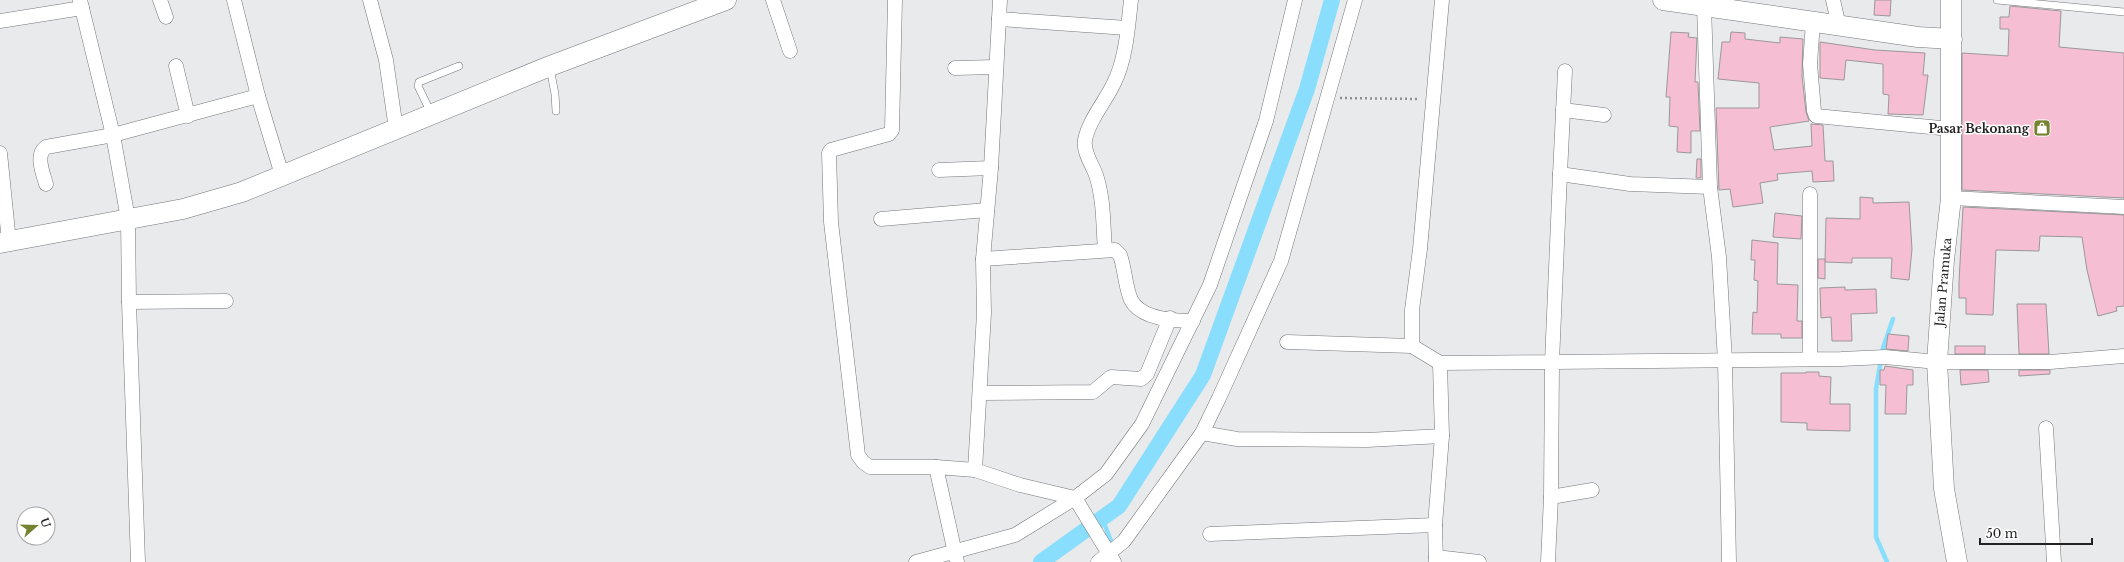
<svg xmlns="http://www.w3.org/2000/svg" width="2124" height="562" viewBox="0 0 2124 562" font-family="'Libre Baskerville',serif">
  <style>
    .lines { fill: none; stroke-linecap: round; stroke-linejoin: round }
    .stream { stroke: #88defc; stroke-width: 4.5 }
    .canal { stroke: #88defc; stroke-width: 16 }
    .building { fill: #f6bed2; stroke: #9b9899 }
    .lane-casing { stroke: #757678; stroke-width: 8 }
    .street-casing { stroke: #757678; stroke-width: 15 }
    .secondary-casing { stroke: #757678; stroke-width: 21 }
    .path { stroke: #8f9092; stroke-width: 2.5; stroke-dasharray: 2 3; stroke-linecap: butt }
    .lane { stroke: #fff; stroke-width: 7 }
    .street { stroke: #fff; stroke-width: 14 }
    .secondary { stroke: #fff; stroke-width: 20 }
    .labels { text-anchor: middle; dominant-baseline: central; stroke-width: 3; stroke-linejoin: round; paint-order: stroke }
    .poi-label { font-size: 12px; font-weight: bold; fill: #222223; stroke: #fff; text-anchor: end }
    .street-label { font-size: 12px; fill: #222223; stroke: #fff }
  </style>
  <rect width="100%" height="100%" fill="#e8eaec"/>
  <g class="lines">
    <g class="stream">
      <path d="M1102,518L1111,541"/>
      <path d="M1887,562L1876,537V389L1883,348L1893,319"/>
    </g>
    <path class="canal" d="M1041,562L1119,506L1203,375L1307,89L1332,0"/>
  </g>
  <g class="building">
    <path d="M1875,0H1891L1890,16L1874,15Z"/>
    <path d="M2010,6L2061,11L2059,47L2124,53V198L1962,190V53L2008,56L2009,29H2000V17H2009Z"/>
    <path d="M1671,32L1689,33L1688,37L1697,38L1695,82H1698L1700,131H1691V153L1677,152L1678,127L1669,126L1670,97H1666Z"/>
    <path d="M1731,32L1745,33V39L1780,43V37L1803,39L1802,76L1806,112L1809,121L1770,127L1774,150L1812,146L1811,124L1823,125L1825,161H1833L1834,181L1813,182L1812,171L1777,174L1778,180L1760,183L1763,203L1733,207L1730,189L1719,190L1716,108H1759V83L1718,79L1722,42H1730Z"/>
    <path d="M1820,42L1875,50L1925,53L1923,75H1928L1923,115L1888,114L1889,95L1883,94V64L1846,60L1844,80L1820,78Z"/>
    <path d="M1697,159H1701V178H1696Z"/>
    <path d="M1860,197L1873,198V203L1909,202L1912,249L1909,280L1891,278L1892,258H1852V263L1825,262L1826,218L1860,219Z"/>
    <path d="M1963,207L2124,215V306L2116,307L2117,311L2098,316L2087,270L2082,237L2040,236L2039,251L1996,250L1993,315L1966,314V298H1959V282Z"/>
    <path d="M1775,213L1802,216L1801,239L1773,237Z"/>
    <path d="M1752,240L1778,243L1777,284L1798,285L1797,321H1802V338H1781V334H1752L1753,312L1757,313L1758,281L1754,280L1755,260H1751Z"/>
    <path d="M1818,259H1825V279L1818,278Z"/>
    <path d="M1845,287V290L1876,289L1877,313L1851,314L1852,341H1832L1831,317L1821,318L1820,288Z"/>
    <path d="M2017,304H2046L2049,354H2019Z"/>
    <path d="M1888,334L1909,336L1908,351L1886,349Z"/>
    <rect x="1955" y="346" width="30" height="8"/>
    <path d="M1885,366L1913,370V385H1907L1906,414H1885L1886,385H1880V370H1884Z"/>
    <path d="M1960,370H1988L1989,382L1961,385Z"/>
    <path d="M2019,370H2050V374L2019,376Z"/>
    <path d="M1806,372H1819V376L1831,377L1830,404H1850V431L1807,430V423L1781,422V373H1806Z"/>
  </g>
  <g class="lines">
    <g class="lane-casing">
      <g id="lane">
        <path d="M1997,0L2124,12"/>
        <path d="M550,68L555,94L556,111"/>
        <path d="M431,113L418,86L419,82L459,66"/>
      </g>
    </g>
    <g class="street-casing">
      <g id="street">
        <path d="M80,0L113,135L128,219L129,302L138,562"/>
        <path d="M160,0L166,17"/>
        <path d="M234,0L258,96"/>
        <path d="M370,0L386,60L396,129"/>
        <path d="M773,0L790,51"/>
        <path d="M895,0L892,130L889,134L831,150L829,153L831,222L858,455L863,462L870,467H936"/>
        <path d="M1442,0L1420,249L1412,310V346L1440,363L1552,362L1560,174L1630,184L1710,187"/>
        <path d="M1833,0L1839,26"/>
        <path d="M1704,6L1710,187L1719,257L1725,361L1729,562"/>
        <path d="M999,19L1127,28"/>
        <path d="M0,21L82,8"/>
        <path d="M1813,22L1810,64L1814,111L1816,116L1951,129"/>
        <path d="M176,66L188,116"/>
        <path d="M955,68L996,67"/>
        <path d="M1563,110L1604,115"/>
        <path d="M0,153L9,242"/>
        <path d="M939,170L991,168"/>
        <path d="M1560,174L1565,71"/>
        <path d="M46,184C43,173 35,155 46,147L113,135L258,96L282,175"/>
        <path d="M1810,194V359"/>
        <path d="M1951,198L2124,207"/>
        <path d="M881,219L987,210"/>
        <path d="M1105,250C1103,225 1104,199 1096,175C1092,164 1083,152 1085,140C1089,120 1105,102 1114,83C1126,59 1128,27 1131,0"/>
        <path d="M983,259L1115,250L1120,255C1125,269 1125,286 1131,300C1141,319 1174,321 1193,321"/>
        <path d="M129,302L226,301"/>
        <path d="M1287,342L1412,346"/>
        <path d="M980,393L1093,392L1111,377L1141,379L1147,374L1170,318"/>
        <path d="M2046,428L2054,562"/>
        <path d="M1202,433L1237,439L1367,440L1442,436"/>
        <path d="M975,470L1020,485L1075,498L1114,562"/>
        <path d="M1551,497L1592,490"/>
        <path d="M1210,534L1435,525"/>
        <path d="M1436,557L1479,562"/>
        <path d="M916,562L1015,535L1075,498L1106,474L1142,424L1210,285L1266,121L1295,0"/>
        <path d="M957,562L936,467L975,470L984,313L983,259L991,168L1000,0"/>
        <path d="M1098,562L1124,541L1202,433L1219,398L1281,261L1355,0"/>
        <path d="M1436,562L1435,525L1442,436L1440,363"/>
        <path d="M1548,562L1551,497L1552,362L1841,359L1885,357L1937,362H2050L2124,356"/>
      </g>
    </g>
    <g class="secondary-casing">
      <g id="secondary">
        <path d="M1663,0L1918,37L1952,39"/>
        <path d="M1951,0V198L1944,260L1937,362L1944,489L1957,562"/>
        <path d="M0,243L183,209L242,192L550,66L726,0"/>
      </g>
    </g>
    <path class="path" d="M1340,98L1419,99"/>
    <use href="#lane" class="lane"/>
    <use href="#street" class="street"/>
    <use href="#secondary" class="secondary"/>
  </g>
  <defs>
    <g id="shop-square" transform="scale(0.9)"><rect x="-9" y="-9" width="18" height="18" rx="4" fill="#758230" stroke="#fff"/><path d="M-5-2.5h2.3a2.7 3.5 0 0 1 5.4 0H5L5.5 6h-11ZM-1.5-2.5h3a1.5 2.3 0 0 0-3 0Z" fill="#fff"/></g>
  </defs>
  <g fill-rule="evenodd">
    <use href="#shop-square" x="2042" y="128"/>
  </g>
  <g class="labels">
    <g class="poi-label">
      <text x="2029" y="128">Pasar Bekonang</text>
    </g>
    <g class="street-label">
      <text transform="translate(1943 282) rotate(-85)">Jalan Pramuka</text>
    </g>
  </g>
  <g transform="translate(36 526) rotate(70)"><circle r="19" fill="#ffffff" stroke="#a7a7a7"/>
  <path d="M0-3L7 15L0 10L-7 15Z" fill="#758230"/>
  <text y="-6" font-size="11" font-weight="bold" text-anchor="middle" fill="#222223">U</text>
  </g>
  <path d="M1980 538v6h112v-6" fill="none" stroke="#222223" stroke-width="2"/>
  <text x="1986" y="538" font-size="12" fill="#222223" stroke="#ffffff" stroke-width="3" paint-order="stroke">50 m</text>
</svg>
